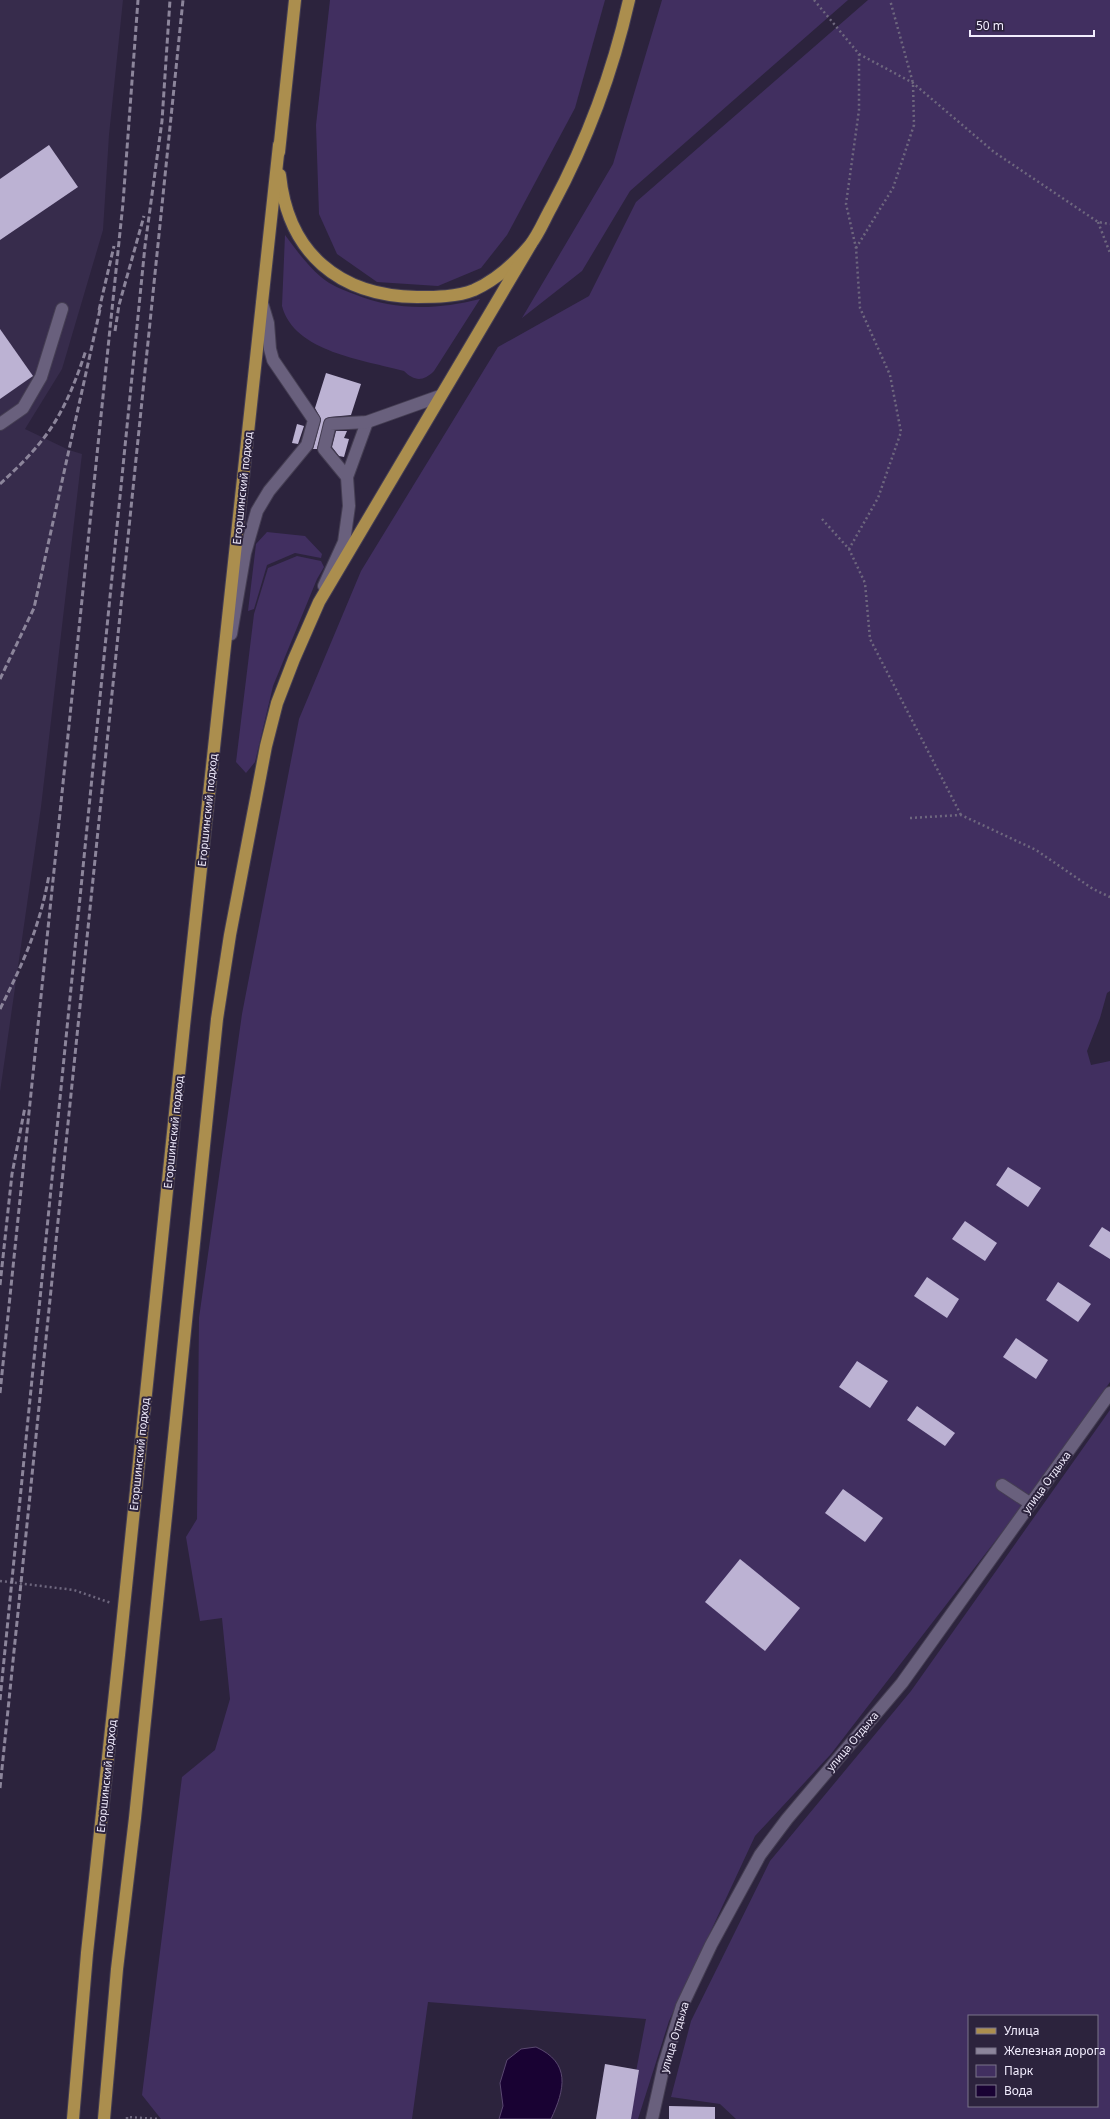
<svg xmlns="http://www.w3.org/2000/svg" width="1110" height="2119" viewBox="0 0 1110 2119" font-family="'Noto Sans',sans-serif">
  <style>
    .built { fill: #372c4c }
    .green { fill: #412f60; fill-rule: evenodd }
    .water { fill: #190233; stroke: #5a4870 }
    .building { fill: #bcb2d3 }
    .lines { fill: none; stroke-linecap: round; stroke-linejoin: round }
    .minor-casing { stroke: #453e53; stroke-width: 14 }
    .major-casing { stroke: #453e53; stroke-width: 14 }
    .path { stroke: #6e677e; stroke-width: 2.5; stroke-dasharray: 2 3; stroke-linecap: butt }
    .minor { stroke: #69607d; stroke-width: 12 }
    .major { stroke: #ab8e4e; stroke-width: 12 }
    .rail { stroke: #8c859b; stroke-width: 3; stroke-dasharray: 6 3; stroke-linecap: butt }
    .labels { text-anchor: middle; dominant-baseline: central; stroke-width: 4; stroke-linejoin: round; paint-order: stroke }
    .street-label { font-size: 11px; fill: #f2edfe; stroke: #2c233d }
  </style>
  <rect width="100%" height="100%" fill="#2c233d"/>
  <path class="built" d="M0,0H123L109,135L103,230L62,369L25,429L69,450L82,454L41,807L0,1092Z"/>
  <g class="green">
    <path d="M330,0H605L575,108L507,235L481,268L438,286L377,282L337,254L319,214L316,125Z"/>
    <path d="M662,0H848L630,191L582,271L522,318L613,164Z"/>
    <path d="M868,0H1110V991L1107,993L1100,1018L1087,1051L1091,1065L1110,1061V1382L1023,1505L831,1754L755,1836L669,2021L638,2119H627L646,2019L428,2002L412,2119H161L142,2095L182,1777L215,1750L230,1699L222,1618L200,1621L186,1537L197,1519L199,1318L242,1014L299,719L361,571L498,347L589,296L636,202Z"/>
    <path d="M285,235C296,250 307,265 321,277C330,285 343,290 354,294C396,311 436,310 480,299L434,371C423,382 414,381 404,371C364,360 294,352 282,306Z"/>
    <path d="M267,532L305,536L322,554L321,558L295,553L267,565L254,609L248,611L256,544Z"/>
    <path d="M297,556L321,561L324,567L317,579L273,686L255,762L246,773L236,762L254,614L268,568Z"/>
    <path d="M1110,1410V2119H736L720,2104L671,2097L691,2021L770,1861L911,1691ZM969,2016H1097V2106H969Z"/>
  </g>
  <path class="water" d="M536,2047C571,2063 565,2089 551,2119H499L503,2106L500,2083L507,2060L521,2049Z"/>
  <g class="building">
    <path d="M49,145L78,187L0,240V179Z"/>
    <path d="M0,329L33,376L0,399Z"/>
    <path d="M326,373L361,384L351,415L330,417L325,419L317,449H313L321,419L315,408Z"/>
    <path d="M297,424L304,426L298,444L292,443Z"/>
    <path d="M336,431H347L344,438L349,439L344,457L339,456L332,447Z"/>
    <path d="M1008,1167L1041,1188L1028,1207L996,1185Z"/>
    <path d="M965,1221L997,1243L985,1261L952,1239Z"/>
    <path d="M1102,1227L1110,1232V1259L1089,1246Z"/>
    <path d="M927,1277L959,1299L947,1318L914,1296Z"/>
    <path d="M1058,1282L1091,1304L1078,1322L1046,1300Z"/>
    <path d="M1016,1338L1048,1360L1036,1379L1003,1357Z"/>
    <path d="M857,1361L888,1381L870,1408L839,1387Z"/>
    <path d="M917,1406L955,1433L945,1446L907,1420Z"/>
    <path d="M843,1489L883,1518L865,1542L825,1513Z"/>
    <path d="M740,1559L800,1608L765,1651L705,1602Z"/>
    <path d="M605,2064L639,2070L631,2119H596Z"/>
    <path d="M669,2106L715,2107V2119H669Z"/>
  </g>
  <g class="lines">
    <g class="minor-casing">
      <g id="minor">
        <path d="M0,424L23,408L41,377L62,309"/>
        <path d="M347,477L367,422"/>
        <path d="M324,586L344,542L349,506L347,477L324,449L330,424L367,422L440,396"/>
        <path d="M231,634L245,553L257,511L269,491L307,445L314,420L273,360L270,349L268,323L262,303"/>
        <path d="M1002,1485L1031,1504"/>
        <path d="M652,2119L664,2065L682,2006L711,1945L760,1855L787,1819L902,1683L1110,1393"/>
      </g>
    </g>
    <g class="major-casing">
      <g id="major">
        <path d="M279,152L295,0"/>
        <path d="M280,175C288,253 339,296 417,297C435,297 457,297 474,290C496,280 514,264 530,245C539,234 545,218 552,206C587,141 613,71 629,0"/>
        <path d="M73,2119L87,1953L119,1655L184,1026L279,145"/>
        <path d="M104,2119L117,1969L135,1818L217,1019L230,935L266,746L277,703L294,659L319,602L531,244"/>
      </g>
    </g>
    <g class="path">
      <path d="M814,0L859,54V110L846,204L856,248L860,308L890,375L901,432L878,498L849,549"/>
      <path d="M859,54L913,83L994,152L1098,222L1110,224"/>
      <path d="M1098,222L1110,253"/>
      <path d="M856,248L893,188L914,125L913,83L890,0"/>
      <path d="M822,519L849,549L865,583L870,639L961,815"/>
      <path d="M910,818L961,815L1036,850L1093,889L1110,897"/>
      <path d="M0,1581L74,1590L111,1603"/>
      <path d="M127,2119V2117L159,2119"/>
    </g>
    <use href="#minor" class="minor"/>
    <use href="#major" class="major"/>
    <g class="rail">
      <path d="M99,310L114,246"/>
      <path d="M115,331L119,305L144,216"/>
      <path d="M0,484C15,470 30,456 43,439C63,414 76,381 86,350"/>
      <path d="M0,679L34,608L101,305"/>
      <path d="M0,1009C23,963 40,927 49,875"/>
      <path d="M0,1285L12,1174L25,1107"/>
      <path d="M0,1393L123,203L138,0"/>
      <path d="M0,1700L145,246L162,121L170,0"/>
      <path d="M0,1788L183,0"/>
    </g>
  </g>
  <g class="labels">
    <g class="street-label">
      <text transform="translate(242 488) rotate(-84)">Егоршинский подход</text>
      <text transform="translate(207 810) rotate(-84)">Егоршинский подход</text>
      <text transform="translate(173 1132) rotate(-84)">Егоршинский подход</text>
      <text transform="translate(139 1454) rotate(-84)">Егоршинский подход</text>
      <text transform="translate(1046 1482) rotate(-54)">улица Отдыха</text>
      <text transform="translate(852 1741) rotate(-50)">улица Отдыха</text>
      <text transform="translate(106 1776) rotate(-84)">Егоршинский подход</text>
      <text transform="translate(674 2037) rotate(-73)">улица Отдыха</text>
    </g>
  </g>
  <rect x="968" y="2015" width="130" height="92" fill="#2c233d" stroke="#7b748a"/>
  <rect x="976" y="2028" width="20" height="6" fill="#ab8e4e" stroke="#7b748a"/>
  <text x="1004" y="2035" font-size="12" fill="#f2edfe">Улица</text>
  <rect x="976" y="2048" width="20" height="6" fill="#8c859b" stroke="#7b748a"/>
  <text x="1004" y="2055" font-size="12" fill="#f2edfe">Железная дорога</text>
  <rect x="976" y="2065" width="20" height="12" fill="#412f60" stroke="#7b748a"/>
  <text x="1004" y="2075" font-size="12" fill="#f2edfe">Парк</text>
  <rect x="976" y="2085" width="20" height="12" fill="#190233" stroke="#7b748a"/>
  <text x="1004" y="2095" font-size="12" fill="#f2edfe">Вода</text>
  <path d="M970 30v6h124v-6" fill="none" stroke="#f2edfe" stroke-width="2"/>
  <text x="976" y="30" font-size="12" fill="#f2edfe" stroke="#2c233d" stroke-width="3" paint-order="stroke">50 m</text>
</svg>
